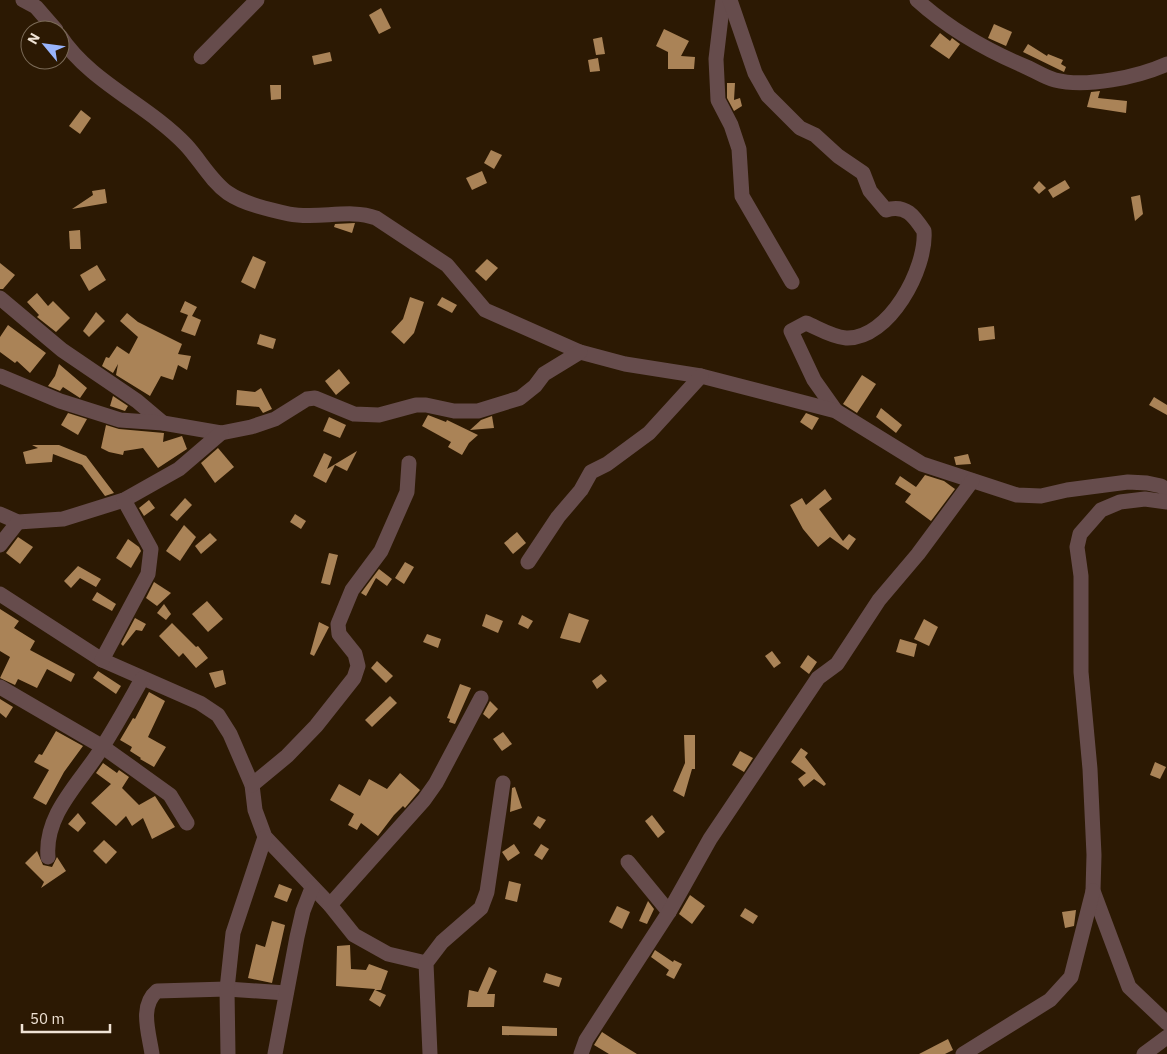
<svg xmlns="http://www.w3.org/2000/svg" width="1167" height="1054" viewBox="0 0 1167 1054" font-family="'IBM Plex Sans',sans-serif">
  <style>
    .building { fill: #aa8357 }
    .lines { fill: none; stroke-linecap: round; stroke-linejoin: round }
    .minor { stroke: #664c4c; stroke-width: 15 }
  </style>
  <rect width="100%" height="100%" fill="#2c1903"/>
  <g class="building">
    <path d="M381,8L391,28L379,34L369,15Z"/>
    <path d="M994,24L1012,32L1006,46L988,38Z"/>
    <path d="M664,29L689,41L681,56L695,57L694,69H668V52L656,46Z"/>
    <path d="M940,33L950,41L952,38L960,44L949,59L930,46Z"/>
    <path d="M602,37L605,54L596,55L593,39Z"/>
    <path d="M1028,44L1047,56L1048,54L1063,60L1061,64L1066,67L1064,72L1023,52Z"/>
    <path d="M330,52L332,61L314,65L312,56Z"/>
    <path d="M598,58L600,71L590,72L588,60Z"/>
    <path d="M727,83H735L734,100L740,98L742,106L734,111L727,98Z"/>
    <path d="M270,85H281V99L271,100Z"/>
    <path d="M1100,91L1098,98L1127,101L1126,113L1087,107L1091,92Z"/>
    <path d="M81,110L91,118L80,134L69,126Z"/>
    <path d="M491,150L502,155L494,169L484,163Z"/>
    <path d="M482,171L487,183L472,190L466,178Z"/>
    <path d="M1065,180L1070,188L1053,198L1048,190Z"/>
    <path d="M1039,181L1046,188L1039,194L1033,188Z"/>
    <path d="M105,189L107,203L72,209L93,195L92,191Z"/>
    <path d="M1140,195L1143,214L1135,221L1131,197Z"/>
    <path d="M355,223L352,233L334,227L335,224Z"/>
    <path d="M80,230L81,249H70L69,231Z"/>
    <path d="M253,256L266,262L255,289L241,282Z"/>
    <path d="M487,259L498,268L486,281L475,271Z"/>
    <path d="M0,263L15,275L3,289H0Z"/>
    <path d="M97,265L106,280L89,291L80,275Z"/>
    <path d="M37,293L48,306L53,301L70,318L56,332L37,317L39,315L27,302Z"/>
    <path d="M410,297L424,302L414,333L404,344L391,332L403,319Z"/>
    <path d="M442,297L457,305L452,313L437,305Z"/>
    <path d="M185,301L197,307L192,316L201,320L195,336L181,331L188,315L180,312Z"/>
    <path d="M96,312L105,321L89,337L83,331Z"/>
    <path d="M127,313L138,322L182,344L178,354L191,356L187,370L178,365L173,380L161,376L150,396L116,375L118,364L113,373L102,366L106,357L109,358L117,346L129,354L138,337L120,321Z"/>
    <path d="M8,325L46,353L30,373L17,361L15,363L0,352V337Z"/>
    <path d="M994,326L995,339L979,341L978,328Z"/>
    <path d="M260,334L276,339L273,349L257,344Z"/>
    <path d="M59,364L87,388L80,398L63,387L60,391L48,386L55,376Z"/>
    <path d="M339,369L350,383L336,395L325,381Z"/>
    <path d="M862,375L876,384L857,413L843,404Z"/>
    <path d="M261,388L272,409L263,413L259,407L236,405L237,390L255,392Z"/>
    <path d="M113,396L128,406L125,411L110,406Z"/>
    <path d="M1154,397L1167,405V415L1149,405Z"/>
    <path d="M881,408L902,425L896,433L876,417Z"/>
    <path d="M68,413L87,419L78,435L61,425Z"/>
    <path d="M806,413L819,418L812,430L800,422Z"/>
    <path d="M428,415L446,422L447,420L478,435L469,443L462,455L448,447L451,442L422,426Z"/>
    <path d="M492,416L494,428L470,430L481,420Z"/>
    <path d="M329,417L346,425L340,438L323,431Z"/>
    <path d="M106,425L119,429L164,433L163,442L182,436L187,449L158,468L143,448L124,451L123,455L109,452L101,448Z"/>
    <path d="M32,445H59L86,456L114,493L105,496L82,465L53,454L52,462L26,464L23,452L38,448Z"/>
    <path d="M218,448L234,467L215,483L201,463Z"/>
    <path d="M357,451L347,471L335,465L326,483L313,476L324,453L332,457L327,469Z"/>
    <path d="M968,454L971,464L956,465L954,457Z"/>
    <path d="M925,475L944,481L955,489L931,521L905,502L911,494L895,484L900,476L916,487Z"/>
    <path d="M825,489L832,499L819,509L843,541L849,534L856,539L848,550L830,537L818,547L803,529L790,505L802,498L806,505Z"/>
    <path d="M185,498L192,505L177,521L170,515Z"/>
    <path d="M149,500L155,508L144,516L139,508Z"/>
    <path d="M295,514L306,521L301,529L290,522Z"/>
    <path d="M184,525L196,537L180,561L166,551Z"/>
    <path d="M517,532L526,543L513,554L504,543Z"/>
    <path d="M210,533L217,540L201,554L195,546Z"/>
    <path d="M18,537L33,547L20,564L6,553Z"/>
    <path d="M128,539L139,547L141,551L131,568L116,558Z"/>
    <path d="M329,553L338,555L330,585L321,583Z"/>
    <path d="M405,562L414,567L404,584L395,578Z"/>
    <path d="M78,566L101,579L96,587L80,578L71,588L64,581Z"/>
    <path d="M379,569L392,579L387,586L376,578L366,596L361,593Z"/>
    <path d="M154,582L171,593L157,606L146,598Z"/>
    <path d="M97,592L116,604L112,611L92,600Z"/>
    <path d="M207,601L223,619L208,632L192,614Z"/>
    <path d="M164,604L171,614L166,620L157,613Z"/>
    <path d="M0,609L19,621L14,628L35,641L30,650L75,674L71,682L47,669L37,688L18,679L15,685L0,678L10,657L0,651Z"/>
    <path d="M569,613L589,620L580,643L560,638Z"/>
    <path d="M486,614L503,621L498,633L482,626Z"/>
    <path d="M522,615L533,621L528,629L518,624Z"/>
    <path d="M135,618L146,624L142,631L136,630L123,646L121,644Z"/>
    <path d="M924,619L938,627L929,646L914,639Z"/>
    <path d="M319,622L329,627L314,656L310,654Z"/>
    <path d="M172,623L196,647L198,646L208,658L196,668L183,653L179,657L159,636Z"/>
    <path d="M427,634L441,639L438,648L423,642Z"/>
    <path d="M900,639L917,644L914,657L896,652Z"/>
    <path d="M772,651L781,663L774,668L765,656Z"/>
    <path d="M808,655L817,662L809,674L800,667Z"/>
    <path d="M377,661L393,676L386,683L371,668Z"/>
    <path d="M223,670L226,684L215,688L209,673Z"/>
    <path d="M98,671L121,686L116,694L93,678Z"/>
    <path d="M601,674L607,681L597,689L592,681Z"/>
    <path d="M460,684L471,688L455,724L449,722L450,719L447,718Z"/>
    <path d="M149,692L165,701L148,737L166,747L154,767L140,759L141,758L130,751L132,747L120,740L133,718L135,719Z"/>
    <path d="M390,696L397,703L372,727L365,720Z"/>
    <path d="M0,699L13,707L6,718L0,713Z"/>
    <path d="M490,701L498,709L489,719L483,714Z"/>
    <path d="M56,731L83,746L64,772L46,805L33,798L49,770L34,762L39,754L42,755Z"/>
    <path d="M503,732L512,744L502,751L493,739Z"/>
    <path d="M684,735H695V769H692L684,797L673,791L685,763Z"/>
    <path d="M801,748L808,753L805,757L826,784L824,786L814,779L804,787L798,779L806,773L791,762Z"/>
    <path d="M740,751L753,758L744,772L732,765Z"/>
    <path d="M1155,762L1166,767L1160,779L1150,775Z"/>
    <path d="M103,763L117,773L119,770L129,777L122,788L139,805L155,796L175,827L152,839L143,818L132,826L126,816L116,826L91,803L111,784L96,773Z"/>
    <path d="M400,773L420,790L405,808L403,806L394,815L378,836L361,823L357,830L348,825L354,814L330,800L339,784L360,796L369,779L387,789Z"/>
    <path d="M515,787L522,808L510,812L512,788Z"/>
    <path d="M78,813L86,823L78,832L68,824Z"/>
    <path d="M652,815L665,832L658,838L645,821Z"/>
    <path d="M538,816L546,820L540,829L533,824Z"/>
    <path d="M104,840L117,852L106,864L93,851Z"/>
    <path d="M514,844L520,853L508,861L502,852Z"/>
    <path d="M541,844L549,849L542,860L534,855Z"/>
    <path d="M37,851L43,865L52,867L57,857L66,871L41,888L44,882L25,863Z"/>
    <path d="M509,881L521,884L517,902L505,899Z"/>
    <path d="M279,884L292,889L287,902L274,897Z"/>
    <path d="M690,895L705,906L692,924L679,914Z"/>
    <path d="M648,901L654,909L647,924L639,921Z"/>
    <path d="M617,906L630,912L622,929L609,922Z"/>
    <path d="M745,908L758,916L753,924L740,916Z"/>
    <path d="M1076,910L1074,926L1065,928L1062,912Z"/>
    <path d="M272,921L285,925L272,983L248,978L256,944L265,947Z"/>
    <path d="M350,945L351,969L366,970L369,964L388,971L381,990H375L386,995L380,1007L369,1000L375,989L336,986L337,946Z"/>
    <path d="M655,950L673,962L674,960L682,964L674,979L666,975L669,970L651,957Z"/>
    <path d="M489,967L497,971L487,994H495L494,1007H467L469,990L478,992Z"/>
    <path d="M546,973L562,978L559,987L543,982Z"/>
    <path d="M502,1026L557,1028V1036L502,1035Z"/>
    <path d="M602,1032L619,1043L637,1054H609L594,1045Z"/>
    <path d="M948,1039L953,1050L945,1054H919Z"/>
  </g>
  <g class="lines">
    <g class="minor">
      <path d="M23,0L36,7L56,30"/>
      <path d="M723,0L716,59L718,100L731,125L739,149L742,196L792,282"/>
      <path d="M730,0L755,73L768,96L800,128L815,135L838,156L863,173L870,191L886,210C906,204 914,216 924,231C927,268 889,340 846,338C832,337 818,328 806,323L791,331L814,380L836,411"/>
      <path d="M917,0C949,29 984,49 1024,66C1034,70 1044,77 1055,80C1086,88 1138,77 1167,64"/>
      <path d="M60,36C91,83 147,104 186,145C200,160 211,181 228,193C244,204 271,210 289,214C318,220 349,208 376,218L447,265L485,310L580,352L625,364L701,376L836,411L922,464L1017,495L1041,496L1067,490L1128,482L1147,483L1161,486L1167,490"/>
      <path d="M201,57L257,0"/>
      <path d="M0,298L62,350L137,401L163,423"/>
      <path d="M0,376L60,401L120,420L163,423L221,433L251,427L275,419L307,399L315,398L354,414L379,415L416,405H426L454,411H478L520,398L535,386L544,374L580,352"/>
      <path d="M1167,502L1145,499L1120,502L1101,510L1080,534L1077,547L1081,576V672L1090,769L1094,855L1093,891L1129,987L1167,1023"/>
      <path d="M0,514L18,522L63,519L124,500L179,469L221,433"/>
      <path d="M0,545L18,522"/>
      <path d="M528,562L558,517L581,490L591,472L607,464L649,433L701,376"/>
      <path d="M0,594L102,660L200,703L218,715L230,734L252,785L255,810L265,837L330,905L354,935L388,954L426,963"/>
      <path d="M102,660L148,574L151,549L124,500"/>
      <path d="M0,687L103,747L138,772L170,795L187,823"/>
      <path d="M252,785L287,756L316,726L354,678L358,666L355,654L339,634L338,624L352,590L381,551L407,492L409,463"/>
      <path d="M48,857C44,813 82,781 103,746C117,724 129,702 142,679"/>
      <path d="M628,862L669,912"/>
      <path d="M330,905L424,800L436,783L481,698"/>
      <path d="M152,1054C149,1033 139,1006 157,991L227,989L286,993"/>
      <path d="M228,1054L227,989L233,933L265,837"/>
      <path d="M275,1054L297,937L303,911L312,888"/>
      <path d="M430,1054L426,963L442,942L481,908L487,892L503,783"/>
      <path d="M581,1054L586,1040L669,912L710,839L818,678L837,664L879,600L918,554L972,481"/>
      <path d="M963,1054L1050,1000L1071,977L1093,891"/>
      <path d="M1144,1054L1167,1037"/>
    </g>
  </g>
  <g transform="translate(45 45) rotate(299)"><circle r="24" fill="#2c1903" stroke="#7a6a57"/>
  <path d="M0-4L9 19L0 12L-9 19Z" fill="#99b5fd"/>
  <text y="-8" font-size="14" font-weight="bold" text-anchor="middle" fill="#f0e3d5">N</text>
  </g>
  <path d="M22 1024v8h88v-8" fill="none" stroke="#f0e3d5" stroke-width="2.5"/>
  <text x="30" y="1024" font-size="15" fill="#f0e3d5" stroke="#2c1903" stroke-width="4" paint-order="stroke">50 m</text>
</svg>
